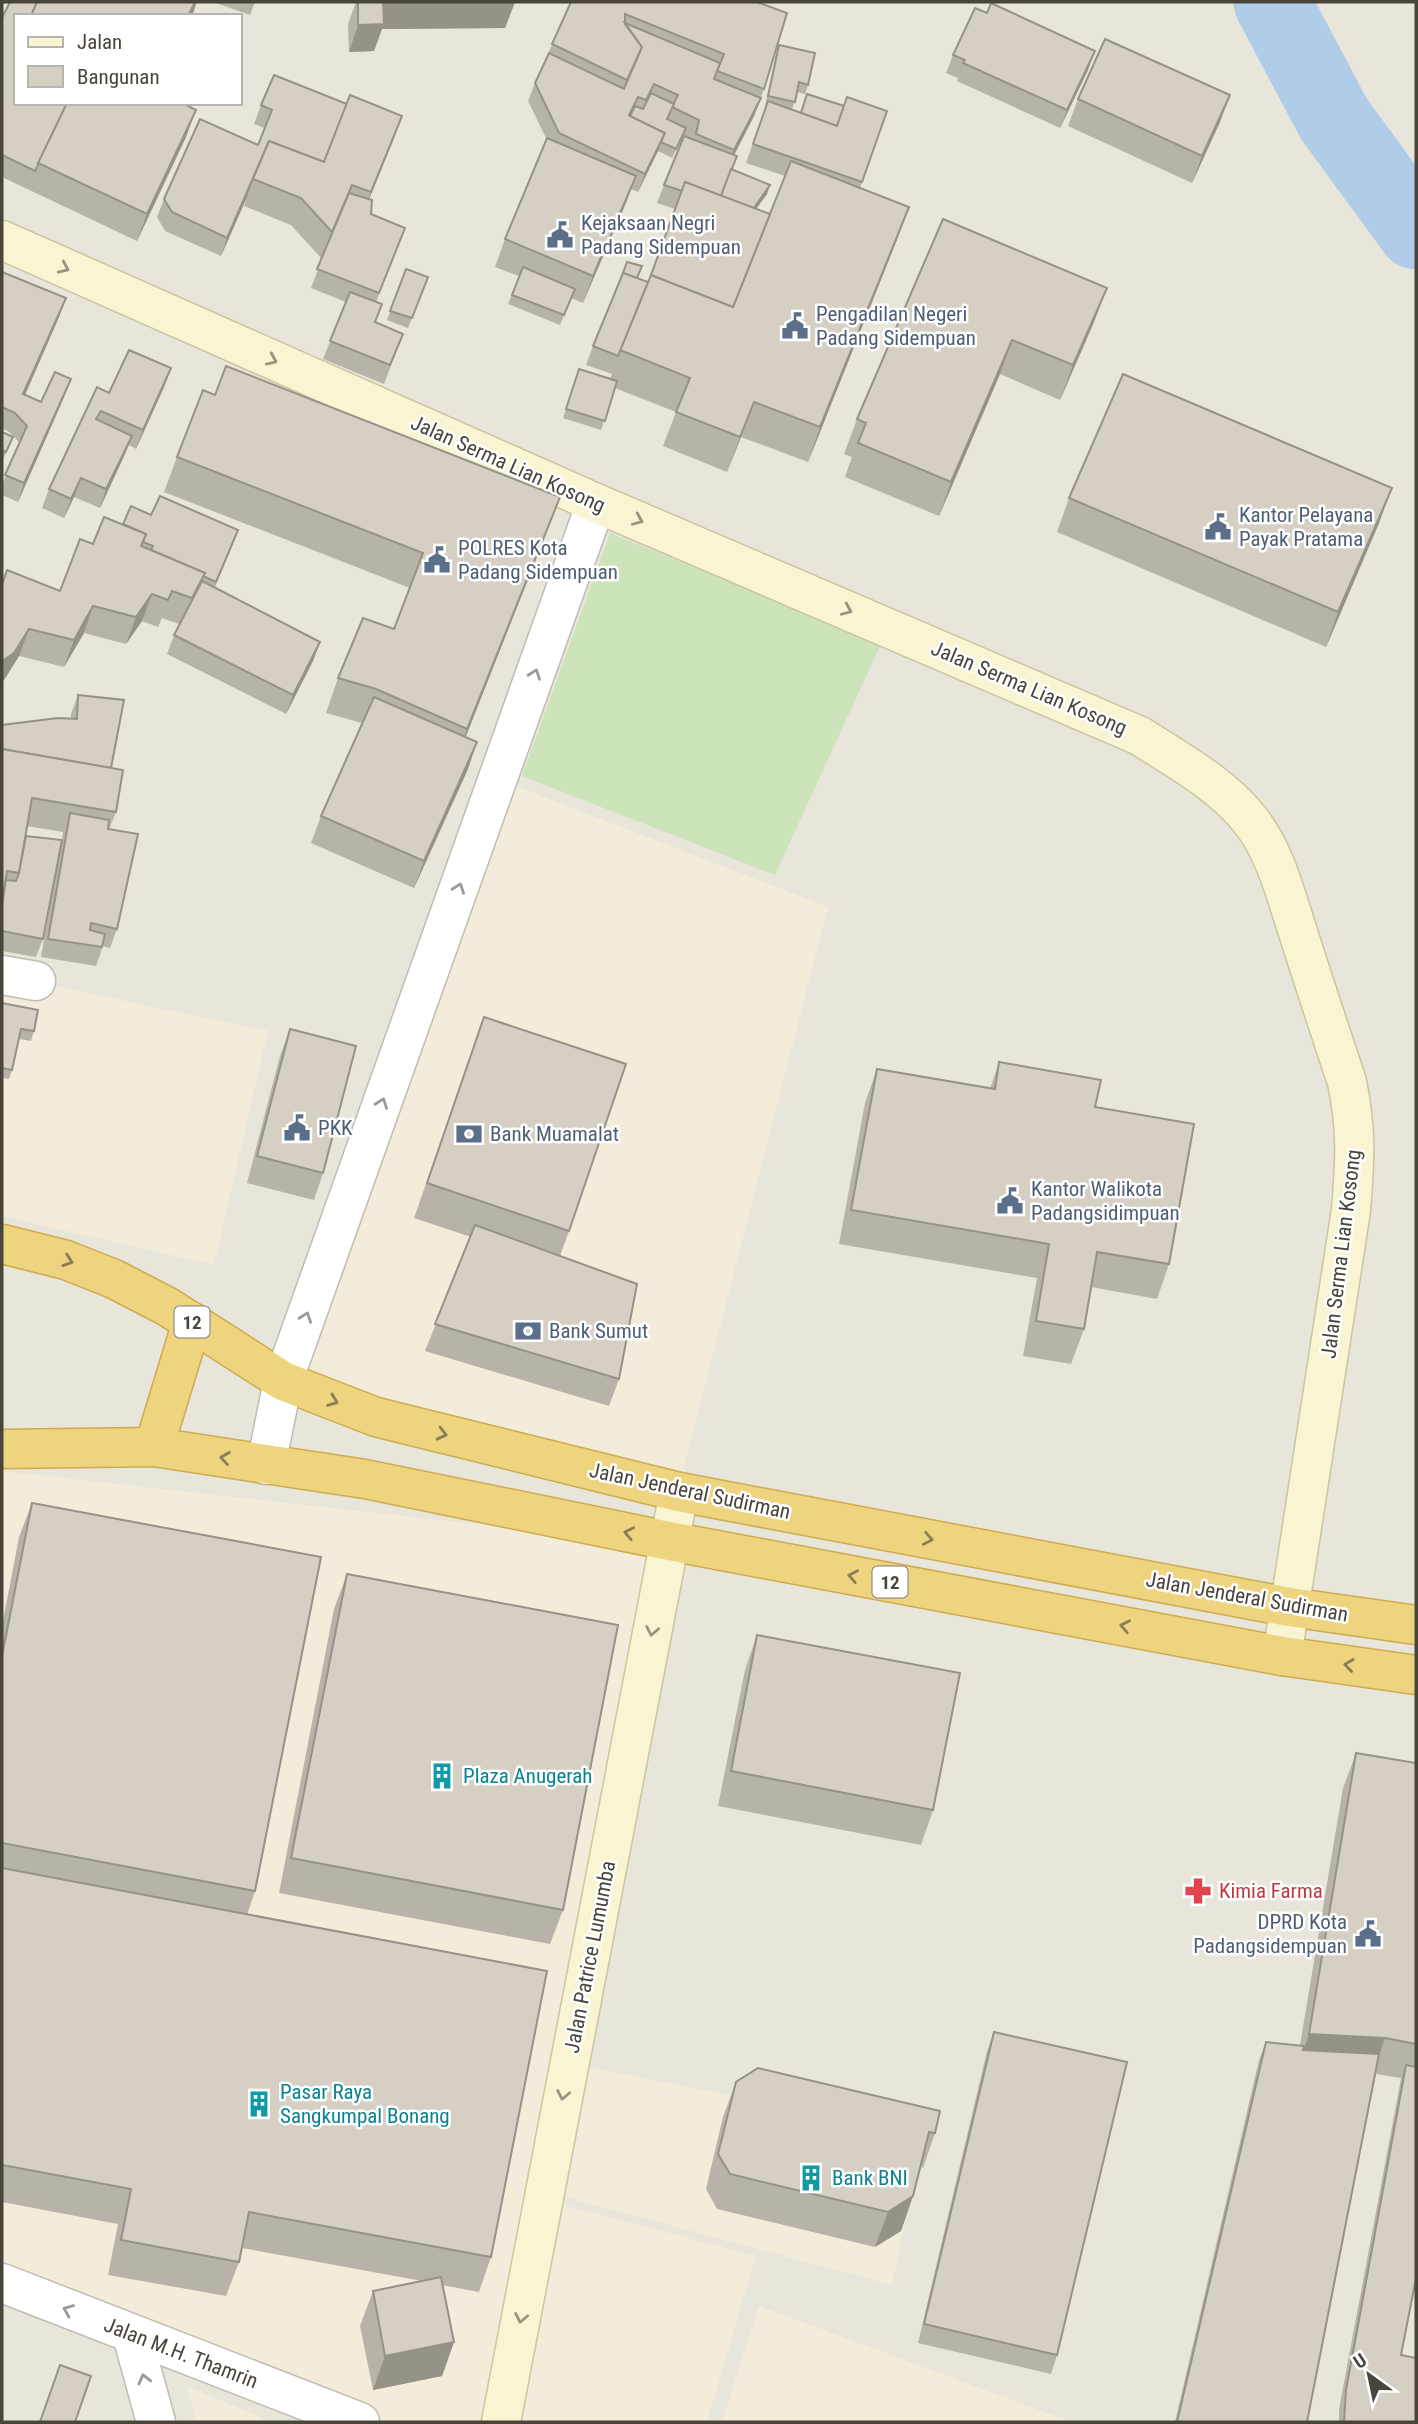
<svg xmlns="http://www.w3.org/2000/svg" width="1418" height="2424" viewBox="0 0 1418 2424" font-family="'Roboto Condensed',sans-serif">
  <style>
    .residential { fill: #e8e5db; fill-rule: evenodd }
    .commercial { fill: #f3ecdb }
    .grass { fill: #cde4bb }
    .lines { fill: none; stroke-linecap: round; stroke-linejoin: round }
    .river { stroke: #b1cce9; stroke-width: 77 }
    .street-casing { stroke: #bfbcb0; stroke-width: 41 }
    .secondary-casing { stroke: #ccc5a0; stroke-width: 41 }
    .highway-casing { stroke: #cdab4e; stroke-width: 41 }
    .street { stroke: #fff; stroke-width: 38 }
    .secondary { stroke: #f9f4d2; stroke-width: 38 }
    .highway { stroke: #eed47e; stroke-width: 38 }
    .wall { fill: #b7b3a8; fill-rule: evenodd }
    .shaded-wall { fill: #959288 }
    .building { fill: #d5d0c3; stroke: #959288; stroke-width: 2 }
    .oneway { stroke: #98947f }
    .oneway2 { stroke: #9b9993 }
    .oneway3 { stroke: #8b7e56 }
    .labels { text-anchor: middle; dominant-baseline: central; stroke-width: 5; stroke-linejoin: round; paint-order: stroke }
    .shield { fill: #fff; stroke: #807d76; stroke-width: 2 }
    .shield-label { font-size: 19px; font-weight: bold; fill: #49453b }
    .service-label { font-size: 21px; fill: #4e5e75; stroke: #fff; text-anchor: start }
    .street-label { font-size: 21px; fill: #49453b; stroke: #fff }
    .culture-label { font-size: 21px; fill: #0d838f; stroke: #fff; text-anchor: start }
    .health-label { font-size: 21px; fill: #be3a42; stroke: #fff; text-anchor: start }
  </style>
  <rect width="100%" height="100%" fill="#f5f3ed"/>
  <path class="residential" d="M2,2H1416V2422H2ZM16,16H240V103H16Z"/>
  <g class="commercial">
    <path d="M513,785L828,907L682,1475L409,1414L302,1366Z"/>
    <path d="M2,975L268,1031L214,1265L2,1216Z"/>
    <path d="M2,1471L655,1544L492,2422H386L2,2269Z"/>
    <path d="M590,2067L923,2134L892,2285L565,2197Z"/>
    <path d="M564,2205L756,2256L707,2422H519Z"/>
    <path d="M759,2306L1071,2422H722Z"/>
    <path d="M187,2386L272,2422H196Z"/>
  </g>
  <path class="grass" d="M610,533L881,644L775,875L522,776Z"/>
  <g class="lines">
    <path class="river" d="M1272,2L1334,119L1416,231"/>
    <g class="street-casing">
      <g id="street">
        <path d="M2,975L36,981"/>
        <path d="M266,1465L283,1381L596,503"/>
        <path d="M2,2283L360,2422"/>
        <path d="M132,2335L156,2422"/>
      </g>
    </g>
    <g class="secondary-casing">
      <g id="secondary">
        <path d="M2,240L596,503L1140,736C1177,760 1222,784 1250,820C1275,851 1285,893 1297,929C1313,980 1330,1031 1347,1082C1357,1131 1355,1161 1351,1210L1282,1656"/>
        <path d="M501,2422L679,1492"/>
      </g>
    </g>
    <g class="highway-casing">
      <g id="highway">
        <path d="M2,1244L66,1260L114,1279L168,1307L283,1381L376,1417L679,1492L1289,1607L1416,1625"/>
        <path d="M154,1447L192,1322"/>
        <path d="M2,1449L154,1447L365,1479L669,1541L1282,1656L1416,1675"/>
      </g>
    </g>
    <use href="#street" class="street"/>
    <use href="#secondary" class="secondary"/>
    <use href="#highway" class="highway"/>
  </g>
  <g class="wall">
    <path d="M213,2H255L250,15Z"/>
    <path d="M356,2H515L505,28L382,29L374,51L349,52L348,24Z"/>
    <path d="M571,2H757L764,89L754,116L734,155L732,169L767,194L756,209L770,214L785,176L746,163L766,106H765L776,55L779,45L808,85L805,94L797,92L792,110L801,113L844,106L887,111L860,188L909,207L896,242L808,462L741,437L727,472L663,446L676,412L615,388L601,430L563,418L579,369L610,379L612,374L586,365L593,346L638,278L648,282L675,209L657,203L664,185L693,139L684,135L672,158L658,151L638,192L631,189L583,303L571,298L560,325L508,304L519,276L495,267L505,239L547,140L528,101L535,83Z"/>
    <path d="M16,16V103L186,137L137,241L2,177V18Z"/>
    <path d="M953,55L1088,70L1060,128L957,81L958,78L946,73Z"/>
    <path d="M1078,99L1220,122L1192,183L1068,126Z"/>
    <path d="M261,105L392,143L369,199L371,214L398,246L376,302L375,322L403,334L384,384L323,359L346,302L311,288L322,259L291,225L244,206L247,197L221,256L165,231L157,217L164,199L258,145L264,128L254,124Z"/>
    <path d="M943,219L1094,322L1060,400L1000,374L939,516L845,477L852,457L844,454L857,419Z"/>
    <path d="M406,269L428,277L408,328L387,320Z"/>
    <path d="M2,272L66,298L59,317L25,395L41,402L71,379L64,397L18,502L2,495V485L20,443L8,431L2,429Z"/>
    <path d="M171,368L164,387L136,449L129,445L100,508L74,497L64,518L42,508L49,489L109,393Z"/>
    <path d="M2,432L9,447L2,461Z"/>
    <path d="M177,457L547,531L465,737L468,769L414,888L311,843L321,816L362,723L326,713L338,678L394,629L410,588L164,492Z"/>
    <path d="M1069,498L1379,523L1326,647L1057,532Z"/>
    <path d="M151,515L238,530L214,588L320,642L313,661L286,714L167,654L174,635L179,624L162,618L158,627L142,621L126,644L84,633L64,667L19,656L4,680L2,585L60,591L93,544L123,524Z"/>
    <path d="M78,695L111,768L116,812L109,829L117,929L110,948L103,946L96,966L41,957L56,873L43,939L36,957L2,951V725L71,718V714ZM27,826L63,832L62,840L26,836Z"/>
    <path d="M2,1003L34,1031L31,1041L19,1039L12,1070L9,1079L2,1078Z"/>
    <path d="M484,1017L569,1231L560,1256L619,1379L609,1406L425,1351L471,1237L414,1218Z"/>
    <path d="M290,1029L323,1173L314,1200L247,1183L280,1056Z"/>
    <path d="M999,1062L1095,1107L1169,1264L1157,1299L1091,1287L1084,1329L1071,1364L1023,1356L1037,1278L839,1244L865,1103L877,1069L990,1089Z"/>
    <path d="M32,1503L255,1891L247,1915L491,2257L479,2292L442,2285L454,2342L442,2376L373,2390L360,2326L373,2291L422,2281L242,2248L239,2262L226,2296L108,2275L118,2224L2,2202V1626L19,1537Z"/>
    <path d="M347,1574L563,1910L550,1944L279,1893L334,1609Z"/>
    <path d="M757,1635L933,1810L921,1845L718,1806L745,1670Z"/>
    <path d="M1356,1753L1416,1763V2278L1401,2355L1416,2422H1339V2409L1400,2084L1401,2078L1376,2074L1307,2422H1175L1259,2060L1266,2042L1300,2045L1343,1788Z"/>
    <path d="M994,2032L1057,2355L1051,2374L918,2343L987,2051Z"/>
    <path d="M736,2082L935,2133L923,2168L921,2167L913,2196L901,2231L875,2247L717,2209L706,2189L723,2117Z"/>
  </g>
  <g class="shaded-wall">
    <path d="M195,2H197L192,16H188Z"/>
    <path d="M383,2H515L505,28L382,29L374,51L349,52L358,25Z"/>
    <path d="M1095,51L1088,70L1060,128L1067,110Z"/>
    <path d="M1230,95L1220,122L1192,183L1202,156Z"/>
    <path d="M761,98L754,116L727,169L734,150Z"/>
    <path d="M196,110L186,137L137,241L147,214Z"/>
    <path d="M402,116L392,143L361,219L371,192Z"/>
    <path d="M665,133L658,151L638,192L645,174Z"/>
    <path d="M636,176L626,203L583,303L593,276Z"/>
    <path d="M253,179L247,197L221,256L227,238Z"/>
    <path d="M770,185L767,194L748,220L752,211Z"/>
    <path d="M909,207L896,242L808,462L820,427Z"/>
    <path d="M1107,288L1094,322L1060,400L1073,365Z"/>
    <path d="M66,298L59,317L17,413L23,394Z"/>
    <path d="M1012,340L1000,374L939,516L951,482Z"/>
    <path d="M171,368L164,387L136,449L143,430Z"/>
    <path d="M71,379L64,397L18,502L24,483Z"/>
    <path d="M754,402L741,437L727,472L740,437Z"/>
    <path d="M132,436L125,454L100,508L106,489Z"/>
    <path d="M81,478L74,497L64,518L71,499Z"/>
    <path d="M1392,488L1379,523L1326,647L1338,612Z"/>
    <path d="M560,497L547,531L455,764L467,729Z"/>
    <path d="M238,530L231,549L209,600L216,582Z"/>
    <path d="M152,594L142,621L126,644L136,617Z"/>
    <path d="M93,606L84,633L64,667L74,640Z"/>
    <path d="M29,629L19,656L4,680L2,682V661Z"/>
    <path d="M320,642L313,661L286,714L293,695Z"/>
    <path d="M477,742L468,769L414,888L424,861Z"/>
    <path d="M1309,2034L1385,2038L1373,2073L1297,2069Z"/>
    <path d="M913,2196L901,2231L875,2247L888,2212Z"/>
    <path d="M454,2342L442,2376L373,2390L385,2356Z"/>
  </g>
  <g class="building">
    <path d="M10,2H37L31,16H16V103H67L35,171L2,155V18Z"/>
    <path d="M37,2H195L188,16H31Z"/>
    <path d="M358,2H395H383L384,24L358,25Z"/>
    <path d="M571,2H757L787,13L764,89L717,71L724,54L625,14V24L642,47L627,80L552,44Z"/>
    <path d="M991,3L1095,51L1067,110L963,63L965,60L953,55L975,8L987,13Z"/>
    <path d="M625,23L720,63L714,79L761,98L734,150L696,134L699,120L672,107L678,95L654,84L646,100L638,97L629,115L665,133L645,174L559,133L535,83L549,53L624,89L642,47Z"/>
    <path d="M1105,39L1230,95L1202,156L1078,99Z"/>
    <path d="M779,45L815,53L808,85L799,82L795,102L768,96Z"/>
    <path d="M274,75L347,104L324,162L269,141L227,238L172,212L164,199L200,119L258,145L272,110L261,105Z"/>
    <path d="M651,93L674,104L667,119L686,128L676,149L661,142L665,133L630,116L635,106L643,109Z"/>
    <path d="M807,94L844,106L837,126L801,113Z"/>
    <path d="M350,95L402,116L371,192L352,185L332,232L301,198L253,179L269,141L324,162Z"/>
    <path d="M847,97L887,111L862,182L753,144L768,101L837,126Z"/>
    <path d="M67,103H182L196,110L147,214L38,163Z"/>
    <path d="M684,136L737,156L721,196L685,182L682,191L664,185Z"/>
    <path d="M547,138L636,176L593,276L505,239Z"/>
    <path d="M791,161L909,207L820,427L754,402L740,437L676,412L690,378L620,350L651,275L733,307Z"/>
    <path d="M731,169L770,185L754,208L721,196Z"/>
    <path d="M685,182L770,214L733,307L651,275Z"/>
    <path d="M349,193L372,200L371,214L405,228L379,293L317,269Z"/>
    <path d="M943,219L1107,288L1073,365L1012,340L951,482L858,443L866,423L857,419Z"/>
    <path d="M627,262L642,266L637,278L623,273Z"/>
    <path d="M523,267L575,289L564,315L512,295Z"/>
    <path d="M406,269L428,277L412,318L390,311Z"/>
    <path d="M2,272L66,298L23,394L41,402L55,372L71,379L24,483L5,475L27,426L15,413L2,407Z"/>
    <path d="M623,273L648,282L618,356L593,346Z"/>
    <path d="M350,292L382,304L375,322L403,334L390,365L330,341Z"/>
    <path d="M129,350L171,368L143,430L101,411L96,419L132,436L106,489L81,478L71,499L49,489L97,387L109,393Z"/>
    <path d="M226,366L560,497L467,729L376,689L338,678L363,618L394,629L423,553L177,457L203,390L215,395Z"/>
    <path d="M579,369L617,381L605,421L566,409Z"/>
    <path d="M1123,374L1392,488L1338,612L1069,498Z"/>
    <path d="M2,432L13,437L6,452L2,450Z"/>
    <path d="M160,496L238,530L216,582L203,576L205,573L151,550L153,546L143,542L146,534L123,524L131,506L151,515Z"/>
    <path d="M104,517L146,534L141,546L205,573L192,598L172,591L168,600L152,594L136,617L93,606L74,640L29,629L14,653L2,661V585L7,570L60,591L80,539L93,544Z"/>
    <path d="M202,581L320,642L293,695L174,635Z"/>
    <path d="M78,695L124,700L111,768L2,749V725L58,718L77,719Z"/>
    <path d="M374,697L477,742L424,861L321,816Z"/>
    <path d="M2,749L123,770L116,812L32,798L19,873L7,871L2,904Z"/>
    <path d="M70,813L109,820L108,829L138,834L117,929L91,923L90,930L105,934L102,947L48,939Z"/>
    <path d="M26,836L62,840L43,939L2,931V905L6,880L16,881L19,873Z"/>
    <path d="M2,1003L38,1010L34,1031L21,1029L12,1070L2,1068Z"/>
    <path d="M484,1017L626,1064L569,1231L427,1183Z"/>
    <path d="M290,1029L356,1046L323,1173L257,1156Z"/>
    <path d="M999,1062L1101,1080L1095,1107L1194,1124L1169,1264L1097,1252L1084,1329L1036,1321L1049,1244L851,1210L877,1069L995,1089Z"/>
    <path d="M475,1225L637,1284L619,1379L435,1324Z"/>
    <path d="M32,1503L321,1557L255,1891L2,1843V1656Z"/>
    <path d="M347,1574L618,1625L563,1910L291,1858Z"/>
    <path d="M757,1635L960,1673L933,1810L731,1771Z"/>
    <path d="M1356,1753L1416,1763V2044L1385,2038L1309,2034Z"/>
    <path d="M2,1868L547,1971L491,2257L249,2212L239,2262L121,2240L131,2189L2,2165Z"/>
    <path d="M994,2032L1127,2062L1057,2355L924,2324Z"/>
    <path d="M1266,2042L1304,2046L1303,2050L1379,2054L1307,2422H1177Z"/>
    <path d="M1406,2065L1416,2067V2278L1401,2355L1416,2358V2422H1344L1346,2390Z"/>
    <path d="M758,2068L940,2111L935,2133L929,2132L913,2196L888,2212L730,2174L718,2154L736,2082Z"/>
    <path d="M441,2277L454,2342L385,2356L373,2291Z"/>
    <path d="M60,2365L91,2376L75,2422H40Z"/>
  </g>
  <defs><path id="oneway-chevron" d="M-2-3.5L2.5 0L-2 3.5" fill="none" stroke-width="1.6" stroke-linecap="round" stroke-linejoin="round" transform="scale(1.75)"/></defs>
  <g class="oneway">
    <use href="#oneway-chevron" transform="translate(64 268) rotate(24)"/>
    <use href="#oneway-chevron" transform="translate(272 360) rotate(24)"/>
    <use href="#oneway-chevron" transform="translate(638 520) rotate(23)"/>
    <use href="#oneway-chevron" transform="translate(847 610) rotate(23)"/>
    <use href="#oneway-chevron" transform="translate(652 1631) rotate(101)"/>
    <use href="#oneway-chevron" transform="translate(563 2095) rotate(101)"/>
    <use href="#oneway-chevron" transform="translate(521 2318) rotate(101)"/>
  </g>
  <g class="oneway2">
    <use href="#oneway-chevron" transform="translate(535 674) rotate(-70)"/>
    <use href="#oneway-chevron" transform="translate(459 888) rotate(-70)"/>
    <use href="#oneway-chevron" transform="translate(382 1103) rotate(-70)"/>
    <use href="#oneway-chevron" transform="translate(306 1317) rotate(-70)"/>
    <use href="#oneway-chevron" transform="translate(68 2310) rotate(-158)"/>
    <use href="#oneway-chevron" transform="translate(144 2379) rotate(-105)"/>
  </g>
  <g class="oneway3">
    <use href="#oneway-chevron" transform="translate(68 1261) rotate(19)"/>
    <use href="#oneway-chevron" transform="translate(333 1401) rotate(21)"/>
    <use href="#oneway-chevron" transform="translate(442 1434) rotate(14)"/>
    <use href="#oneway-chevron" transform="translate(225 1458) rotate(-171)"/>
    <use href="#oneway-chevron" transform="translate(629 1533) rotate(-168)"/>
    <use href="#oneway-chevron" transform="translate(928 1539) rotate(11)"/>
    <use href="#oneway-chevron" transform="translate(853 1576) rotate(-169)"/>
    <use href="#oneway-chevron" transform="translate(1125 1626) rotate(-169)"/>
    <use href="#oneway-chevron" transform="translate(1349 1665) rotate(-172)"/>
  </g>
  <defs>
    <g id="civic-bare" transform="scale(2.1)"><path d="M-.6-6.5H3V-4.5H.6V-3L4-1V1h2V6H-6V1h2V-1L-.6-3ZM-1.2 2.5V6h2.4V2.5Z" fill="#5c6f8a" stroke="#fff" stroke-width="2.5" paint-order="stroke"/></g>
    <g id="bank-bare" transform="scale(2.1)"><path d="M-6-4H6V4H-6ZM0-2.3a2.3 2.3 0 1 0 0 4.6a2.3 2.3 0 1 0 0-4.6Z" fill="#5c6f8a" stroke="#fff" stroke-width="2.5" paint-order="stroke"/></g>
    <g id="building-bare" transform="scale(2.1)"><path d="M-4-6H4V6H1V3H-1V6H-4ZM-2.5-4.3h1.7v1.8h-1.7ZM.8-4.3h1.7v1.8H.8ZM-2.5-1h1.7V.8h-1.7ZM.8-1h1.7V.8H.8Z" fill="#0f9aa8" stroke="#fff" stroke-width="2.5" paint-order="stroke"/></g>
    <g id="pharmacy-bare" transform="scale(2.1)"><path d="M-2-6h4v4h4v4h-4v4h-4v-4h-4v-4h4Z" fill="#e0444e" stroke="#fff" stroke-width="2.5" paint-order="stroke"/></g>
  </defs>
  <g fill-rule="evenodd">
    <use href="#civic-bare" x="560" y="235"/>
    <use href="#civic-bare" x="795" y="326"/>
    <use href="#civic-bare" x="1218" y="527"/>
    <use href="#civic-bare" x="437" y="560"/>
    <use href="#civic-bare" x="297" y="1128"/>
    <use href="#bank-bare" x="469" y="1134"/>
    <use href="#civic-bare" x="1010" y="1201"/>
    <use href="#bank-bare" x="528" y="1331"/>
    <use href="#building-bare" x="442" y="1776"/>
    <use href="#pharmacy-bare" x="1198" y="1891"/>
    <use href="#civic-bare" x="1368" y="1934"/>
    <use href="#building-bare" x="259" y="2104"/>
    <use href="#building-bare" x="811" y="2178"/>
  </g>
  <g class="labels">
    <g class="shield">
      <rect x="174.5" y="1306.5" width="35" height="31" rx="5"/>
      <rect x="872.5" y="1566.5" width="35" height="31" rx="5"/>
    </g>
    <g class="shield-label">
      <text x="192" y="1322">12</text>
      <text x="890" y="1582">12</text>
    </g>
    <g class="service-label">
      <text x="581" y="223">Kejaksaan Negri<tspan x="581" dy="24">Padang Sidempuan</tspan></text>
      <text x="816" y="314">Pengadilan Negeri<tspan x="816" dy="24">Padang Sidempuan</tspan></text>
      <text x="1239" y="515">Kantor Pelayana<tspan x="1239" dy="24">Payak Pratama</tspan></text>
      <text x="458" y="548">POLRES Kota<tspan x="458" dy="24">Padang Sidempuan</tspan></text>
      <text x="318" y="1128">PKK</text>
      <text x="490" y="1134">Bank Muamalat</text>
      <text x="1031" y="1189">Kantor Walikota<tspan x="1031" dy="24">Padangsidimpuan</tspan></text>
      <text x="549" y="1331">Bank Sumut</text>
      <text x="1347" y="1922" text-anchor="end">DPRD Kota<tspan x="1347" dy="24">Padangsidempuan</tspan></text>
    </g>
    <g class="street-label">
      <text transform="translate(508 464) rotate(24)">Jalan Serma Lian Kosong</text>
      <text transform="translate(1029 688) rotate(23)">Jalan Serma Lian Kosong</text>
      <text transform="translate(1341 1254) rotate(-83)">Jalan Serma Lian Kosong</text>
      <text transform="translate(690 1491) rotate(12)">Jalan Jenderal Sudirman</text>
      <text transform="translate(1247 1597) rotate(10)">Jalan Jenderal Sudirman</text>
      <text transform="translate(590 1957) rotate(-79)">Jalan Patrice Lumumba</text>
      <text transform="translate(181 2353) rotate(21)">Jalan M.H. Thamrin</text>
    </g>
    <g class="culture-label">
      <text x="463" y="1776">Plaza Anugerah</text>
      <text x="280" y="2092">Pasar Raya<tspan x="280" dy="24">Sangkumpal Bonang</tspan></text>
      <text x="832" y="2178">Bank BNI</text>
    </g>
    <g class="health-label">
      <text x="1219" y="1891">Kimia Farma</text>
    </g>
  </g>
  <rect width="1418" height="2424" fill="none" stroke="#49453b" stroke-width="7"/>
  <rect x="14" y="14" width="228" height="91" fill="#ffffff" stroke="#b6b5b1" stroke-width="2"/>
  <rect x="28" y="37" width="35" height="10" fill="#f9f4d2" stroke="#b6b5b1" stroke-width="2"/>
  <text x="77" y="49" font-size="21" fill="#49453b">Jalan</text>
  <rect x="28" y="66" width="35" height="21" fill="#d5d0c3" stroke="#b6b5b1" stroke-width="2"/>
  <text x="77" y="84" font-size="21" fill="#49453b">Bangunan</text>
  <g transform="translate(1369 2375) rotate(327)" stroke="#ffffff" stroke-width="5" paint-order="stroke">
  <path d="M0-5L12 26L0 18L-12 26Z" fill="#49453b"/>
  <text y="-10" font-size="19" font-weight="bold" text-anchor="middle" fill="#49453b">U</text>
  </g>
</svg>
